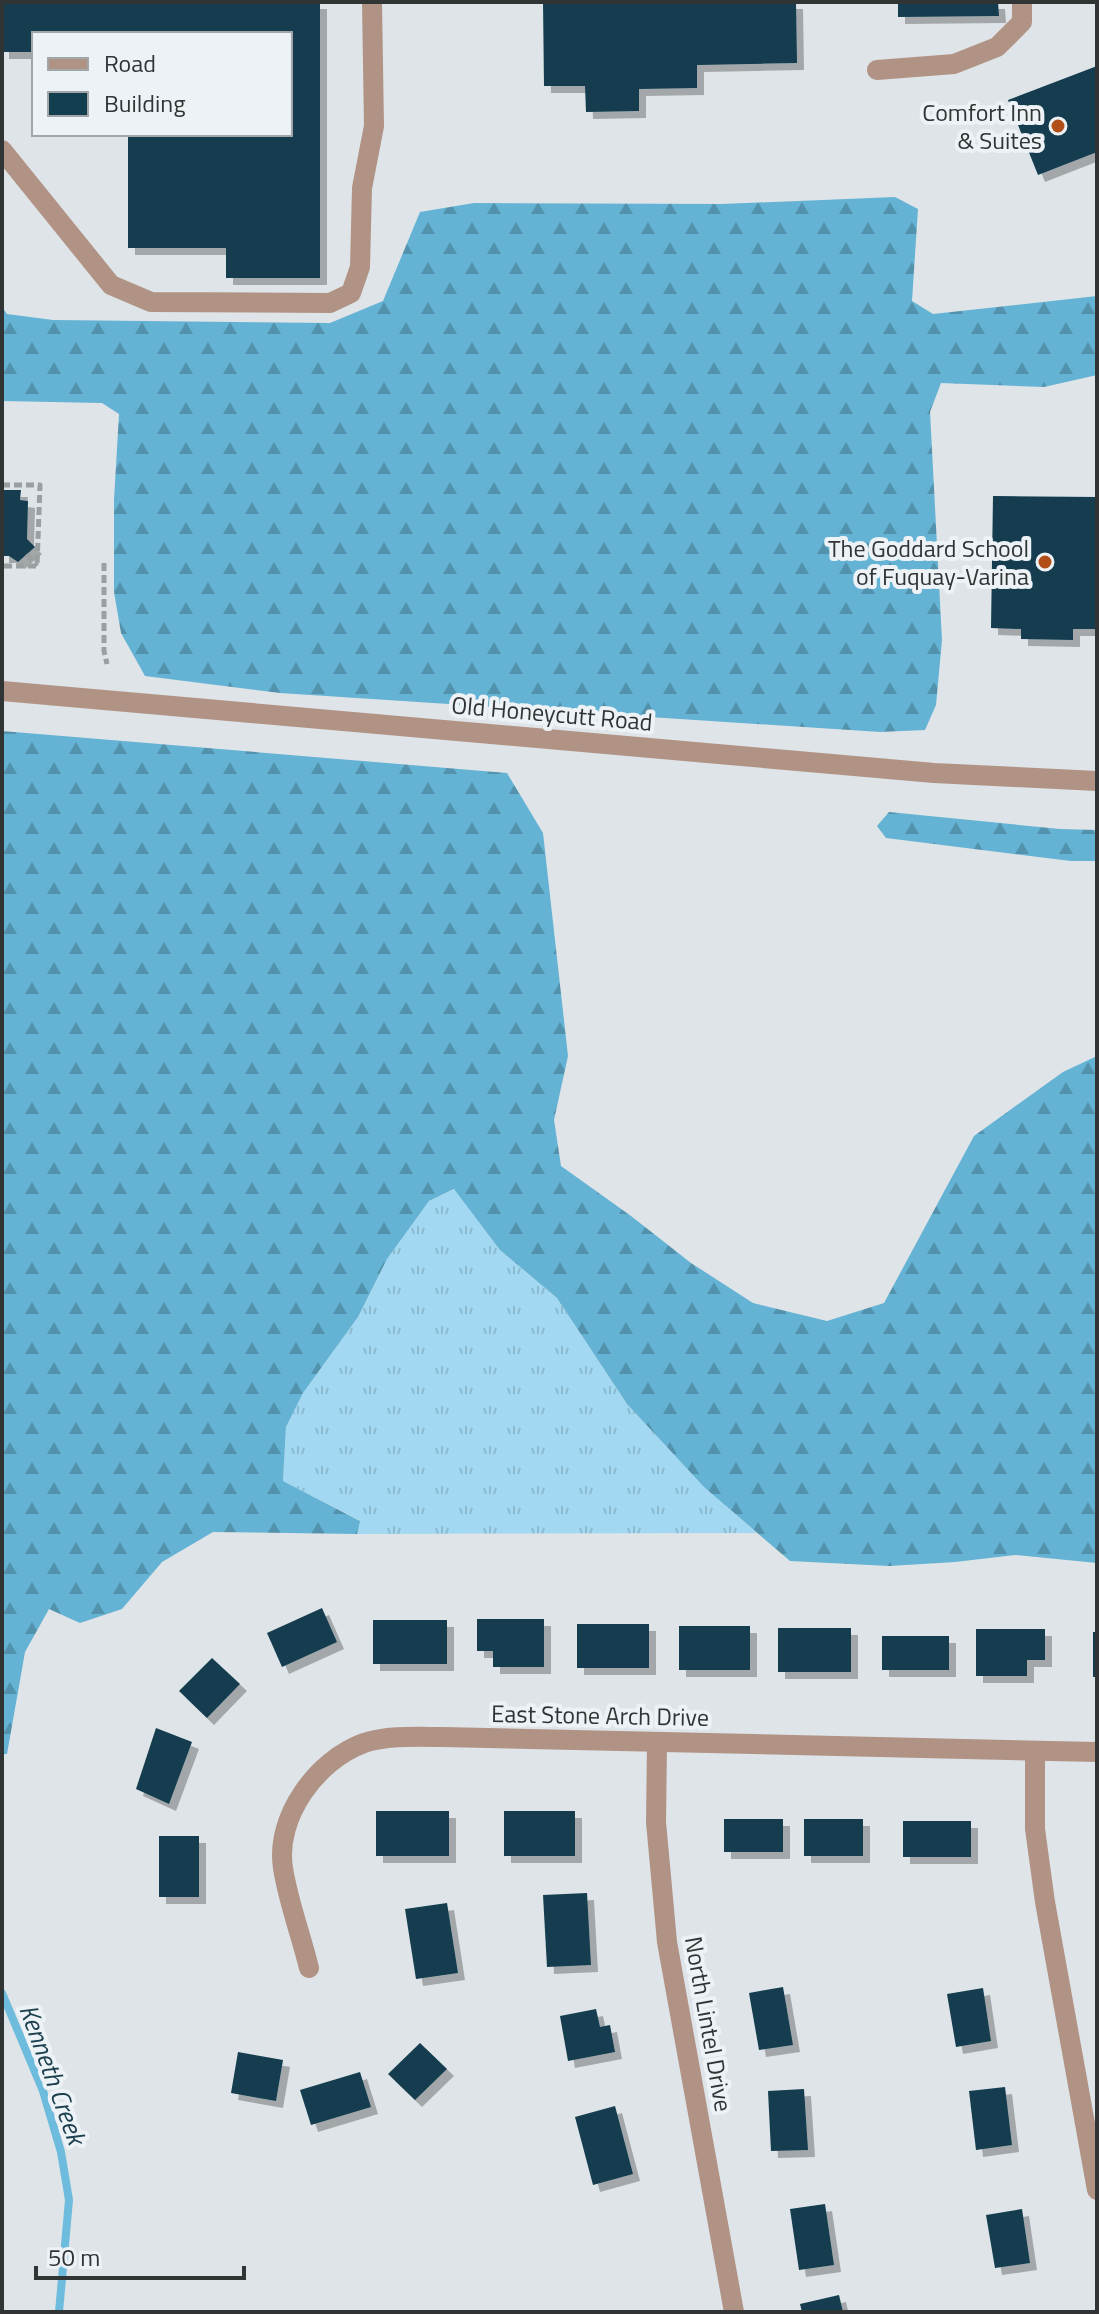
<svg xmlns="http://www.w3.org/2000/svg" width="1099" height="2314" viewBox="0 0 1099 2314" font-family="'Titillium Web',sans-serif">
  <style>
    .grass { fill: url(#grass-tufts) }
    .forest { fill: url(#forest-firs) }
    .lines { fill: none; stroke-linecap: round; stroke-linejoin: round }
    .stream { stroke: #6dbbdd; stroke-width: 8 }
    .building { fill: #133e4f; filter: url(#shadow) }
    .path { stroke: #9a9fa1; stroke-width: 5; stroke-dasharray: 8 4; stroke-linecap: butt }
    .minor { stroke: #b19386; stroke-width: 20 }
    .poi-dot { fill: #b24e18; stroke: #ecf2f5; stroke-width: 3 }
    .labels { text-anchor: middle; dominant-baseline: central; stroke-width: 8; stroke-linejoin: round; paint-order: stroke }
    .poi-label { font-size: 24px; fill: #313435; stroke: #ecf2f5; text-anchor: end }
    .street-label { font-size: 24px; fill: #313435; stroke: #ecf2f5 }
    .water-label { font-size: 26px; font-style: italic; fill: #1d404f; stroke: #ecf2f5 }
  </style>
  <defs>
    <pattern id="grass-tufts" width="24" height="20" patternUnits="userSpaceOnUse" patternTransform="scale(2)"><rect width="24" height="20" fill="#a2d8f1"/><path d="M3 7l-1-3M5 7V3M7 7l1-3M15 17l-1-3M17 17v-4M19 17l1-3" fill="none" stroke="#8cbacf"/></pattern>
    <pattern id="forest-firs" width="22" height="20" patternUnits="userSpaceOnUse" patternTransform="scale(2)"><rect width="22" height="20" fill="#64b2d4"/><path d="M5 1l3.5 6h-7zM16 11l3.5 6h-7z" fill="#5392ad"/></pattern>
    <filter id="shadow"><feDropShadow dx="7" dy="7" stdDeviation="0" flood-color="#0004"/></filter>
  </defs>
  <rect width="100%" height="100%" fill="#dee4e7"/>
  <path class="grass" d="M455,1189L500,1250L557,1298L627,1404L704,1487L757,1533L357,1534L359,1520L283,1481L286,1427L303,1393L358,1317L387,1259L429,1201Z"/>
  <g class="forest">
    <path d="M895,197L918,209L912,301L933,314L1097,296V375L1044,387L941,383L930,412L942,640L936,705L925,730L880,732L280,693L145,676L121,633L114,592V500L119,414L102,403L2,401V307L7,314L53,320L330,323L383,301L420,212L474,203L722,204Z"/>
    <path d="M2,731L507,773L543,833L568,1056L554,1120L561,1166L631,1216L691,1263L753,1303L827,1321L884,1303L974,1136L1063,1072L1097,1056V1563L1015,1555L955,1562L889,1566L790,1561L704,1487L627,1404L557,1298L500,1250L454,1189L429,1201L387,1259L358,1317L303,1393L286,1427L283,1481L360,1521L357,1534L213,1532L162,1562L122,1609L80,1623L49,1609L25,1652L7,1754H2Z"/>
    <path d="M889,812L1060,829L1097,830V861H1071L886,838L877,826Z"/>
  </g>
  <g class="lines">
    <path class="stream" d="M2,1993L43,2091L61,2152L69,2200L59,2312"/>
  </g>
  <g class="building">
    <path d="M2,2H320V278H226V248H128V134H290V34H34V114H31V52H2Z"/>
    <path d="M543,2H796L797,63L697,65V88L639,89V111L586,112L585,86H544Z"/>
    <path d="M898,2H998L999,16L898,17Z"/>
    <path d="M1097,66V152L1038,175L1008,100Z"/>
    <path d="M2,490H21L20,500L28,501L27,539L35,547L18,562L9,556H2Z"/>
    <path d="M993,496L1097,497V629H1073V640L1021,639V629L991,628Z"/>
    <path d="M322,1608L337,1642L282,1667L267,1633Z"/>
    <path d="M477,1619H544V1667H493V1651H477Z"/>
    <rect x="373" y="1620" width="74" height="44"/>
    <rect x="577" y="1624" width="72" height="44"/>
    <rect x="679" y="1626" width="71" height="44"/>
    <rect x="778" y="1628" width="73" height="44"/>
    <path d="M976,1629H1045V1660H1027V1676H976Z"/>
    <rect x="1093" y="1632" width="4" height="45"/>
    <rect x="882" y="1636" width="67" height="34"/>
    <path d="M212,1658L240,1684L207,1718L179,1691Z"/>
    <path d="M156,1728L192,1742L169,1804L136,1789Z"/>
    <rect x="376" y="1811" width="73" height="45"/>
    <rect x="504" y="1811" width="71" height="45"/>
    <rect x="724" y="1819" width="59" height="33"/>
    <rect x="804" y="1819" width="59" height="37"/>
    <rect x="903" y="1821" width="68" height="36"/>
    <rect x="159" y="1836" width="40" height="61"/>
    <path d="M587,1893L591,1965L547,1967L543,1895Z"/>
    <path d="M447,1903L458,1973L416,1979L405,1909Z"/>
    <path d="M783,1987L793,2045L759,2050L749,1993Z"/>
    <path d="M983,1988L991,2041L956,2047L947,1994Z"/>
    <path d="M596,2009L600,2027L610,2025L615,2052L568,2061L560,2016Z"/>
    <path d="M420,2043L447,2069L415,2100L388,2074Z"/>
    <path d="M238,2052L283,2060L276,2101L231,2093Z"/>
    <path d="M360,2072L371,2107L311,2125L300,2090Z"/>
    <path d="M1005,2087L1012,2145L976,2150L969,2091Z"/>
    <path d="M804,2089L808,2150L771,2151L768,2091Z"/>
    <path d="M615,2106L633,2174L593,2185L575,2117Z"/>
    <path d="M825,2204L834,2265L799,2270L790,2209Z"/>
    <path d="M1022,2209L1030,2263L995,2268L986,2215Z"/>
    <path d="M839,2295L843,2312H802L800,2304Z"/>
  </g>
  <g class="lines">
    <g class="path">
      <path d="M2,485H40L37,566H2"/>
      <path d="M27,554L37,566"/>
      <path d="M104,563V651L107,664"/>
    </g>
    <g class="minor">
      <path d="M877,70L954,64L997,47L1022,22V2"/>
      <path d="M2,150L111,285L151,302L330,303L351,293L360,267L362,188L374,126L372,2"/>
      <path d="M2,691L934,773L1097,781"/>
      <path d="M657,1742L656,1822L667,1942L734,2312"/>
      <path d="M1035,1751V1829L1045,1902L1097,2190"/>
      <path d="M309,1968C301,1935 288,1901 283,1868C275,1817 317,1760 364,1743C389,1735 418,1737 443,1737L1097,1752"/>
    </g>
  </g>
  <g class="poi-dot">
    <circle cx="1058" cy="126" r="8"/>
    <circle cx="1045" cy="562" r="8"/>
  </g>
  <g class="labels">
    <g class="poi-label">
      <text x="1042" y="112">Comfort Inn<tspan x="1042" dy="28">&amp; Suites</tspan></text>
      <text x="1029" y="548">The Goddard School<tspan x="1029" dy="28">of Fuquay-Varina</tspan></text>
    </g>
    <g class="street-label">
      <text transform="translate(552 713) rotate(5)">Old Honeycutt Road</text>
      <text transform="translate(600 1715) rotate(1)">East Stone Arch Drive</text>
      <text transform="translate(709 2024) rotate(80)">North Lintel Drive</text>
    </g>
    <g class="water-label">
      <text transform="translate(53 2074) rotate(70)">Kenneth Creek</text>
    </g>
  </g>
  <rect width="1099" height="2314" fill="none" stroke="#313435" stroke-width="8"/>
  <rect x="32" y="32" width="260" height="104" fill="#ecf2f5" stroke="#a1a6a8" stroke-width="2"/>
  <rect x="48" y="58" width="40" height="12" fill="#b19386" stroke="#a1a6a8" stroke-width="2"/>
  <text x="104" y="72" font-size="24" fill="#313435">Road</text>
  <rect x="48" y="92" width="40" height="24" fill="#133e4f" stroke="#a1a6a8" stroke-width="2"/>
  <text x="104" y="112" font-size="24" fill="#313435">Building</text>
  <path d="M36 2266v12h208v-12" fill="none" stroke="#313435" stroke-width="4"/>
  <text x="48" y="2266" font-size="24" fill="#313435" stroke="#ecf2f5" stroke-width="6" paint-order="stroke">50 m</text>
</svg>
